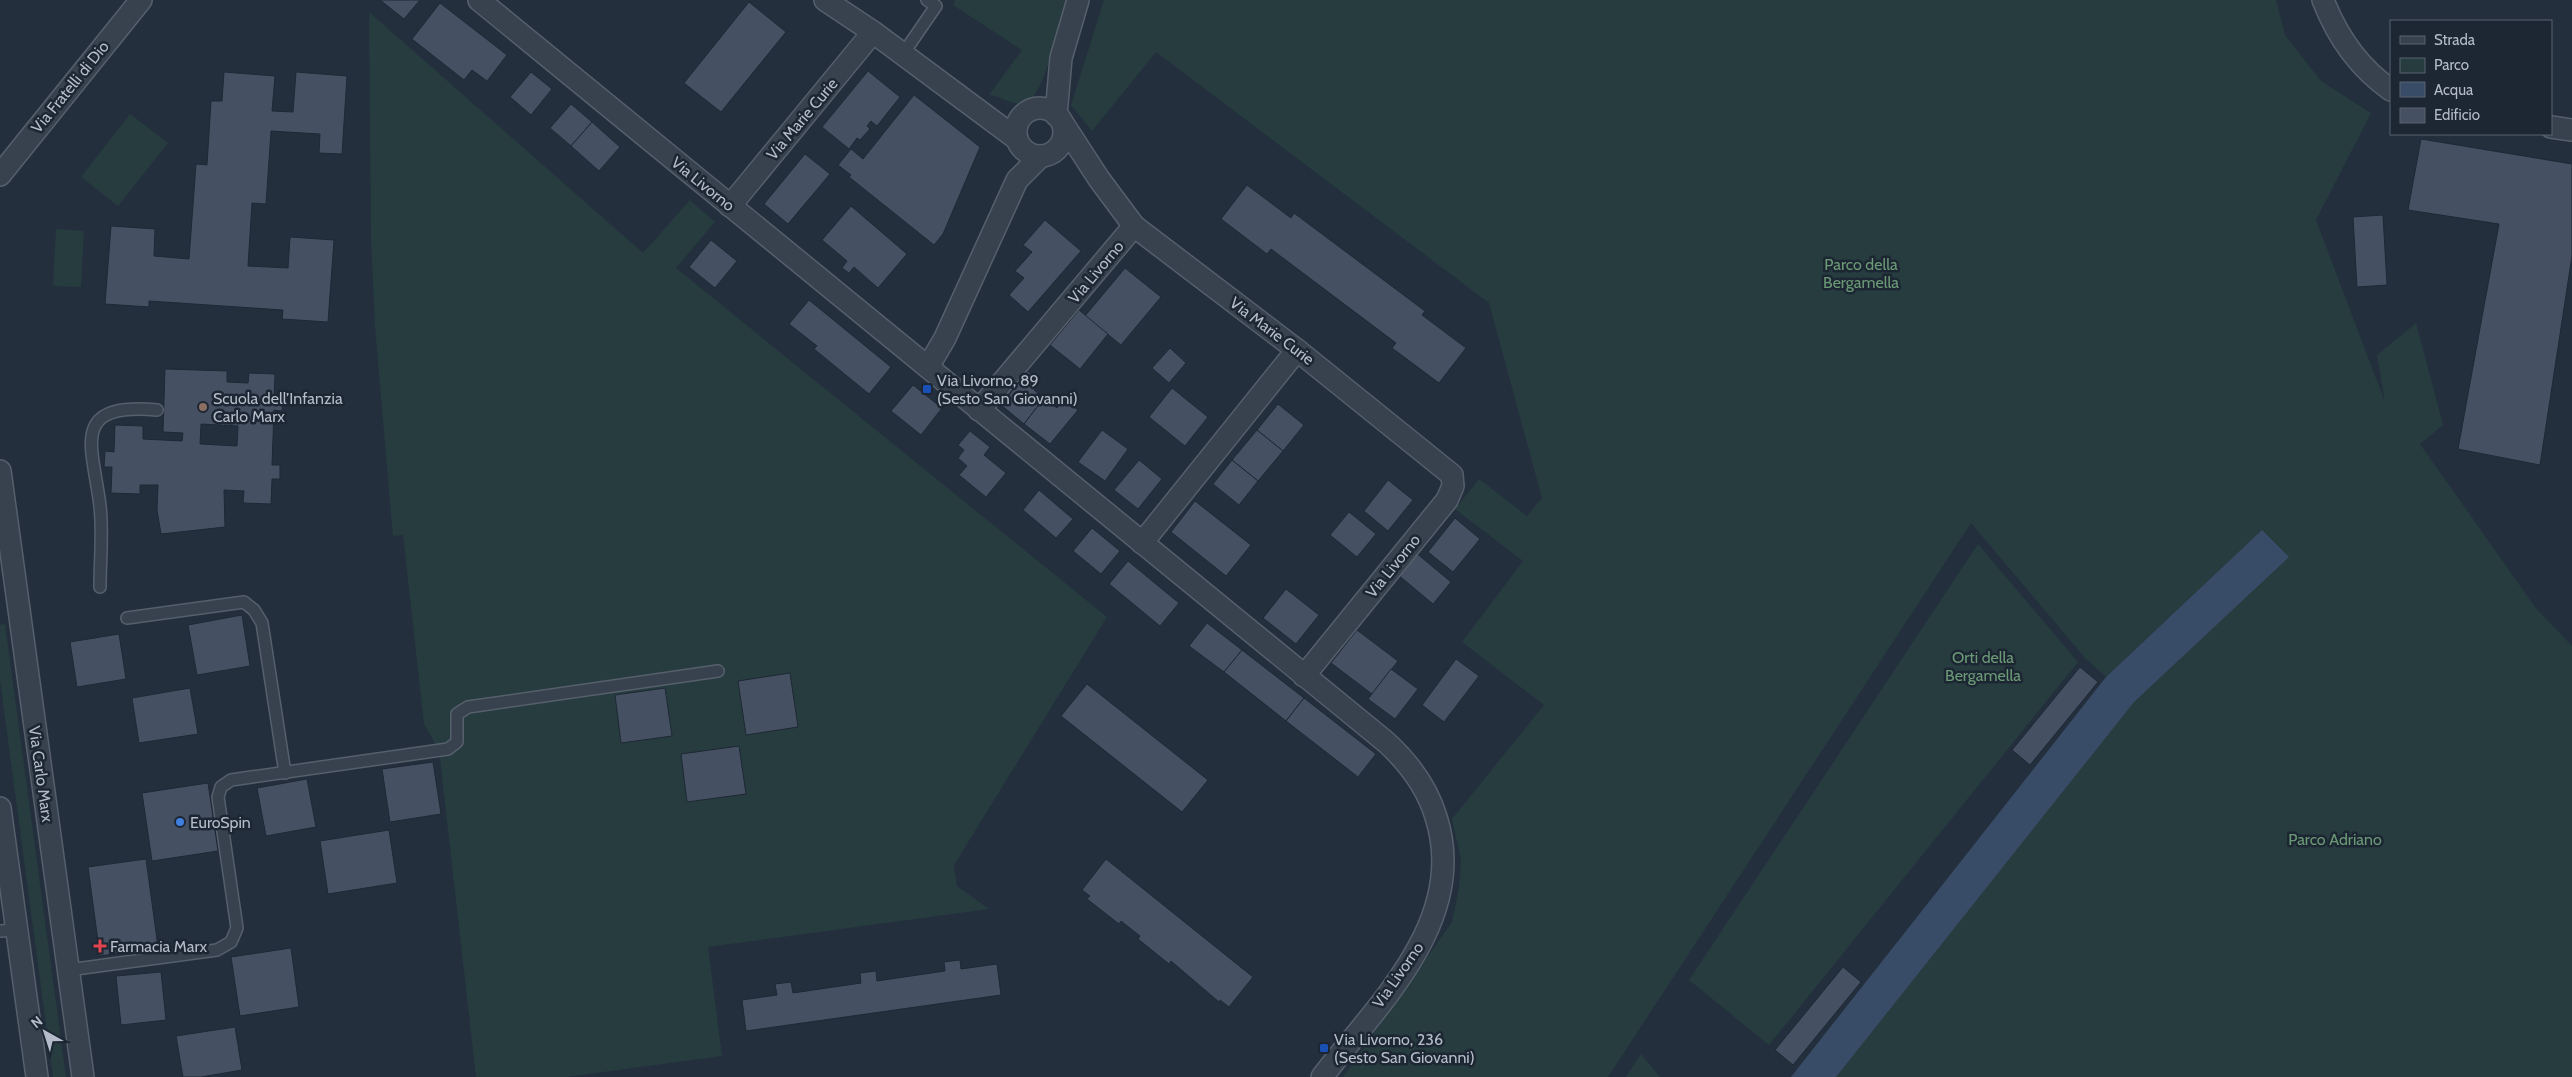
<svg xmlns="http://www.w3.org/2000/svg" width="2572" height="1077" viewBox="0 0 2572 1077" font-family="Cabin,sans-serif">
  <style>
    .green { fill: #263c3f }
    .water { fill: #394c67 }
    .building { fill: #455162; stroke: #1f2835; fill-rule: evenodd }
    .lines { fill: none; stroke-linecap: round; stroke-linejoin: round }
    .service-casing { stroke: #565f6c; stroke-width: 14 }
    .minor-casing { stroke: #565f6c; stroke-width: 24 }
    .service { stroke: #38414e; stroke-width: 11 }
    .minor { stroke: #38414e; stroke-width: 21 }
    .transit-dot { fill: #1a4fb4; stroke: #1d2633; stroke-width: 2 }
    .education-dot { fill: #8d6e63; stroke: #1d2633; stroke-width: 2 }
    .shop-dot { fill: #3f7fe0; stroke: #1d2633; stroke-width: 2 }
    .health-dot { fill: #e0444e; stroke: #1d2633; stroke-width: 2 }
    .labels { text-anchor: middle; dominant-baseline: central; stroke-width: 5; stroke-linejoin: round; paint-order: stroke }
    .street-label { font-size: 16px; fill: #b4bcc9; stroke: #1d2633 }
    .park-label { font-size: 16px; fill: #6b9a76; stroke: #1d2633 }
    .poi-label { font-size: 16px; fill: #b4bcc9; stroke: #1d2633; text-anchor: start }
  </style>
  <rect width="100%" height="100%" fill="#242f3e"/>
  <g class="green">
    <path d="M955,0H1067C1060,18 1044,103 1023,104C1012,105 1000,96 989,95L1022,50L953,5Z"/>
    <path d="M1104,0H2276L2285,35L2321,81L2371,113L2316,220L2385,402L2377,355L2416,323L2443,425L2420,444L2535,607L2572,646V1077H1835L2250,542L2106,677L2085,658L1971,523L1608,1077H1343L1452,922L1459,888L1461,860L1452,819L1544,705L1462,642L1523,561L1455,509L1479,479L1527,516L1542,498L1489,303L1156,52L1092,131L1071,105Z"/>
    <path d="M369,12L643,253L690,200L715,222L676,268L1107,617L954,865L957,886L989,909L708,947L722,1056L566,1077H476L439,750L424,724L403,535L393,536L375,327L371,238Z"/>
    <path d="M130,114L168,143L118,206L81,177Z"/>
    <path d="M56,229L84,231L81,287L53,286Z"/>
    <path d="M1978,544L2078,662L1769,1045L1689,980Z"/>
    <path d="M5,624L66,1077H53L0,680V625Z"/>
    <path d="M1641,1054L1660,1077H1626Z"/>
  </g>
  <path class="water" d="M2262,530L2289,557L2134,702L1836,1077H1791L2106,677Z"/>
  <g class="building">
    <path d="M380,0H420L404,19Z"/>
    <path d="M749,2L786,32L721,112L684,83Z"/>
    <path d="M440,3L507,55L487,81L472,70L464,80L412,39Z"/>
    <path d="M868,71L900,97L877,126L871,121L867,126L870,129L860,140L857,138L849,149L822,127Z"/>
    <path d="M224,72L275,76L272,111L293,112L296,72L347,76L342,154L319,153L320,134L271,131L266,204L252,203L248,266L288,268L290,237L334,240L328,322L282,319L283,310L149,301V307L105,304L111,226L155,229L154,256L189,259L196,164L207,165L211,101H222Z"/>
    <path d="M531,72L552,89L531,115L510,97Z"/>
    <path d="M914,95L980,147L943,234L934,245L849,177L851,175L838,165L851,149L863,159Z"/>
    <path d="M571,104L592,122L571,146L550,128Z"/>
    <path d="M592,122L620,147L599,171L571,146Z"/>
    <path d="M2421,139L2572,164V256L2540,465L2458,449L2499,224L2408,210Z"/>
    <path d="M805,154L830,174L788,224L764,204Z"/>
    <path d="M1247,185L1291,218L1294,213L1425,311L1422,315L1466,348L1439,383L1392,348L1396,343L1271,249L1267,254L1221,219Z"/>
    <path d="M851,206L907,254L878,288L854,267L849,273L842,268L847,261L822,240Z"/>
    <path d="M2383,215L2387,285L2357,287L2353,217Z"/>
    <path d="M1045,220L1081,251L1028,312L1009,295L1024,278L1015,271L1032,252L1023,245Z"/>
    <path d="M711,240L737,261L715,288L689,267Z"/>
    <path d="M1125,268L1161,297L1121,345L1085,316Z"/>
    <path d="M809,300L891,367L869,394L814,349L817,346L789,324Z"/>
    <path d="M1079,310L1108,334L1080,369L1050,345Z"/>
    <path d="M1170,348L1186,363L1169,383L1152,368Z"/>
    <path d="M165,369L227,371V382L248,383L249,373L275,374L274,400L283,401L282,411L274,410L272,465H280V479H272L271,504L243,503L244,491L224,490L225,527L161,534L157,510L158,485H140V494L111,493L112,467H104L105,451L114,452L115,425L143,426V439L182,441L183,433L163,432ZM201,424L238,426L237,446L200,444Z"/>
    <path d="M1028,371L1041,381L1034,390L1044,398L1024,424L1001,405Z"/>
    <path d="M913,385L942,408L921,435L891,411Z"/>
    <path d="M1172,388L1208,417L1185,446L1149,417Z"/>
    <path d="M1044,398L1057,408L1064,399L1078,410L1050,444L1024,424Z"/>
    <path d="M1278,404L1304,425L1283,451L1257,430Z"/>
    <path d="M1102,430L1128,449L1105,481L1078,462Z"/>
    <path d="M1257,430L1283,451L1258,481L1232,460Z"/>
    <path d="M970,431L990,447L984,455L1006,473L986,497L959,475L967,466L958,458L964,450L958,445Z"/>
    <path d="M1139,460L1162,479L1138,509L1114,490Z"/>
    <path d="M1232,460L1258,481L1239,505L1213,484Z"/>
    <path d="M1388,480L1413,500L1388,531L1364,511Z"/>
    <path d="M1039,490L1073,519L1056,538L1023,510Z"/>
    <path d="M1195,501L1251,545L1226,576L1171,532Z"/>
    <path d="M1349,512L1376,534L1357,557L1330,535Z"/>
    <path d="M1455,518L1480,539L1453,572L1428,552Z"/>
    <path d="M1092,528L1120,551L1101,574L1073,551Z"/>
    <path d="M1415,552L1451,582L1433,604L1397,574Z"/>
    <path d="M1128,561L1179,603L1160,626L1109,584Z"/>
    <path d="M1286,589L1319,615L1296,644L1263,618Z"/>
    <path d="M242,615L250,666L197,675L188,625Z"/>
    <path d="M1207,623L1242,650L1224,672L1189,646Z"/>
    <path d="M1357,630L1398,661L1372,694L1331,663Z"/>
    <path d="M119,634L126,679L77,687L70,642Z"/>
    <path d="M1242,650L1304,698L1286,721L1224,672Z"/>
    <path d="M1456,659L1479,676L1444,722L1422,705Z"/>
    <path d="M2080,667L2098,682L2030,765L2012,750Z"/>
    <path d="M1391,669L1418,689L1395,719L1368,699Z"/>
    <path d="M790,673L798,727L746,735L738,681Z"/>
    <path d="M1087,684L1208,780L1182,812L1061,716Z"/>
    <path d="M190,688L198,734L139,743L132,698Z"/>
    <path d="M665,688L672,736L621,743L615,695Z"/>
    <path d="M1304,698L1376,754L1358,777L1286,721Z"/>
    <path d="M739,746L746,794L687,802L681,754Z"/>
    <path d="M433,762L441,814L390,822L382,769Z"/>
    <path d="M307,779L316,827L266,836L257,788Z"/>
    <path d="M208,783L218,851L152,861L142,793Z"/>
    <path d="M389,830L397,883L328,894L320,841Z"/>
    <path d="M146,859L158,947L100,956L88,867Z"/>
    <path d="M1106,859L1253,977L1229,1007L1220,1000L1219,1002L1171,961L1169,964L1138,939L1140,936L1121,921L1119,924L1087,899L1090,896L1082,890Z"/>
    <path d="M291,948L299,1007L240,1016L231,957Z"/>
    <path d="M960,960L961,969L997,964L1001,995L746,1031L742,1000L777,995L775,984L791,982L793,993L861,983L860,973L876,971L877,981L945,971L944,962Z"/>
    <path d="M1843,967L1861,982L1793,1065L1775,1050Z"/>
    <path d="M161,972L166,1020L121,1025L116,976Z"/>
    <path d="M235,1027L242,1070L201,1077H183L176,1036Z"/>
  </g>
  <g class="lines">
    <g class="service-casing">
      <g id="service">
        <path d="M903,54L936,6L927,0"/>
        <path d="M100,587C100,561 103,533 100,506C93,447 68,402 157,410"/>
        <path d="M127,618L244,602L254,610L262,623L285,773"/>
        <path d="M0,931L17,930"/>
        <path d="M68,970L217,950L231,942L237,928L218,797L221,787L231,780L448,749L457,742V714L468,707L718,671"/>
      </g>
    </g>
    <g class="minor-casing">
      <g id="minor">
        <path d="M479,0L1386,742C1409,763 1427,787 1436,817C1469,919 1379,1003 1322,1077"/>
        <path d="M825,0L873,32L1017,139"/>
        <path d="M2323,0C2337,36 2359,68 2391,90"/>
        <circle cx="1040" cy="132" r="24"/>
        <path d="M1056,115L1061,58L1078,0"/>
        <path d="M1062,122L1099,179L1134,226L1297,350L1452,475L1453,486L1447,500L1304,676"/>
        <path d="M2551,127L2572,130"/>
        <path d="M0,175L141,0"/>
        <path d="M730,206L873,32"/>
        <path d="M928,367L945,338L1017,180L1041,156"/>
        <path d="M979,410L1134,226"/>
        <path d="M0,471L83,1077"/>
        <path d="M1142,543L1297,350"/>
        <path d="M0,808L37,1077"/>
      </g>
    </g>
    <use href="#service" class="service"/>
    <use href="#minor" class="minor"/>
  </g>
  <g class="transit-dot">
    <rect x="922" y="384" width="10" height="10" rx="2.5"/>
    <rect x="1319" y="1043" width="10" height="10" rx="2.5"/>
  </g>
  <circle class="education-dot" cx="203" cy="407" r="5"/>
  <circle class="shop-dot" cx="180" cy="822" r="5"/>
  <path class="health-dot" d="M97.5 938.5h5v5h5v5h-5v5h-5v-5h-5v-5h5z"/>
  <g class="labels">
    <g class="street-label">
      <text transform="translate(70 87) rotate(-51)">Via Fratelli di Dio</text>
      <text transform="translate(802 119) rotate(-50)">Via Marie Curie</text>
      <text transform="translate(703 184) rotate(39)">Via Livorno</text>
      <text transform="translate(1096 272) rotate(-50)">Via Livorno</text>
      <text transform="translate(1272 331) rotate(37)">Via Marie Curie</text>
      <text transform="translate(1393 566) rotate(-51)">Via Livorno</text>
      <text transform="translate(41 774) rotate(82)">Via Carlo Marx</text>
      <text transform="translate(1398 975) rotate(-55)">Via Livorno</text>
    </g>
    <g class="park-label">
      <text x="1861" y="264">Parco della<tspan x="1861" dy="18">Bergamella</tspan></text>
      <text x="1983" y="657">Orti della<tspan x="1983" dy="18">Bergamella</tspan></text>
      <text x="2335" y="839">Parco Adriano</text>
    </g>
    <g class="poi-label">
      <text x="937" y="380">Via Livorno, 89<tspan x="937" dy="18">(Sesto San Giovanni)</tspan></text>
      <text x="213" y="398">Scuola dell’Infanzia<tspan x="213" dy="18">Carlo Marx</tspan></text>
      <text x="190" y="822">EuroSpin</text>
      <text x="110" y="946">Farmacia Marx</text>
      <text x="1334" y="1039">Via Livorno, 236<tspan x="1334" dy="18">(Sesto San Giovanni)</tspan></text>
    </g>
  </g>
  <rect x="2390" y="20" width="162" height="115" fill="#1d2633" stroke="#59626f"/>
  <rect x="2400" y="36" width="25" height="8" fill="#38414e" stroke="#59626f"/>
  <text x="2434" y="45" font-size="15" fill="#b4bcc9">Strada</text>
  <rect x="2400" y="58" width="25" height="15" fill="#263c3f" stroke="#59626f"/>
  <text x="2434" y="70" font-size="15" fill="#b4bcc9">Parco</text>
  <rect x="2400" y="82" width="25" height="15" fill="#394c67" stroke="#59626f"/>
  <text x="2434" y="95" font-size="15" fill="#b4bcc9">Acqua</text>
  <rect x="2400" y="108" width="25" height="15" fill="#455162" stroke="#59626f"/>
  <text x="2434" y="120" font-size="15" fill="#b4bcc9">Edificio</text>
  <g transform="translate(45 1032) rotate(321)" stroke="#1d2633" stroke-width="4" paint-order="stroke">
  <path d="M0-4L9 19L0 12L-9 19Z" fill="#b4bcc9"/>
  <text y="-8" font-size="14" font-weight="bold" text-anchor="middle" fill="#b4bcc9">N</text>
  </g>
</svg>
